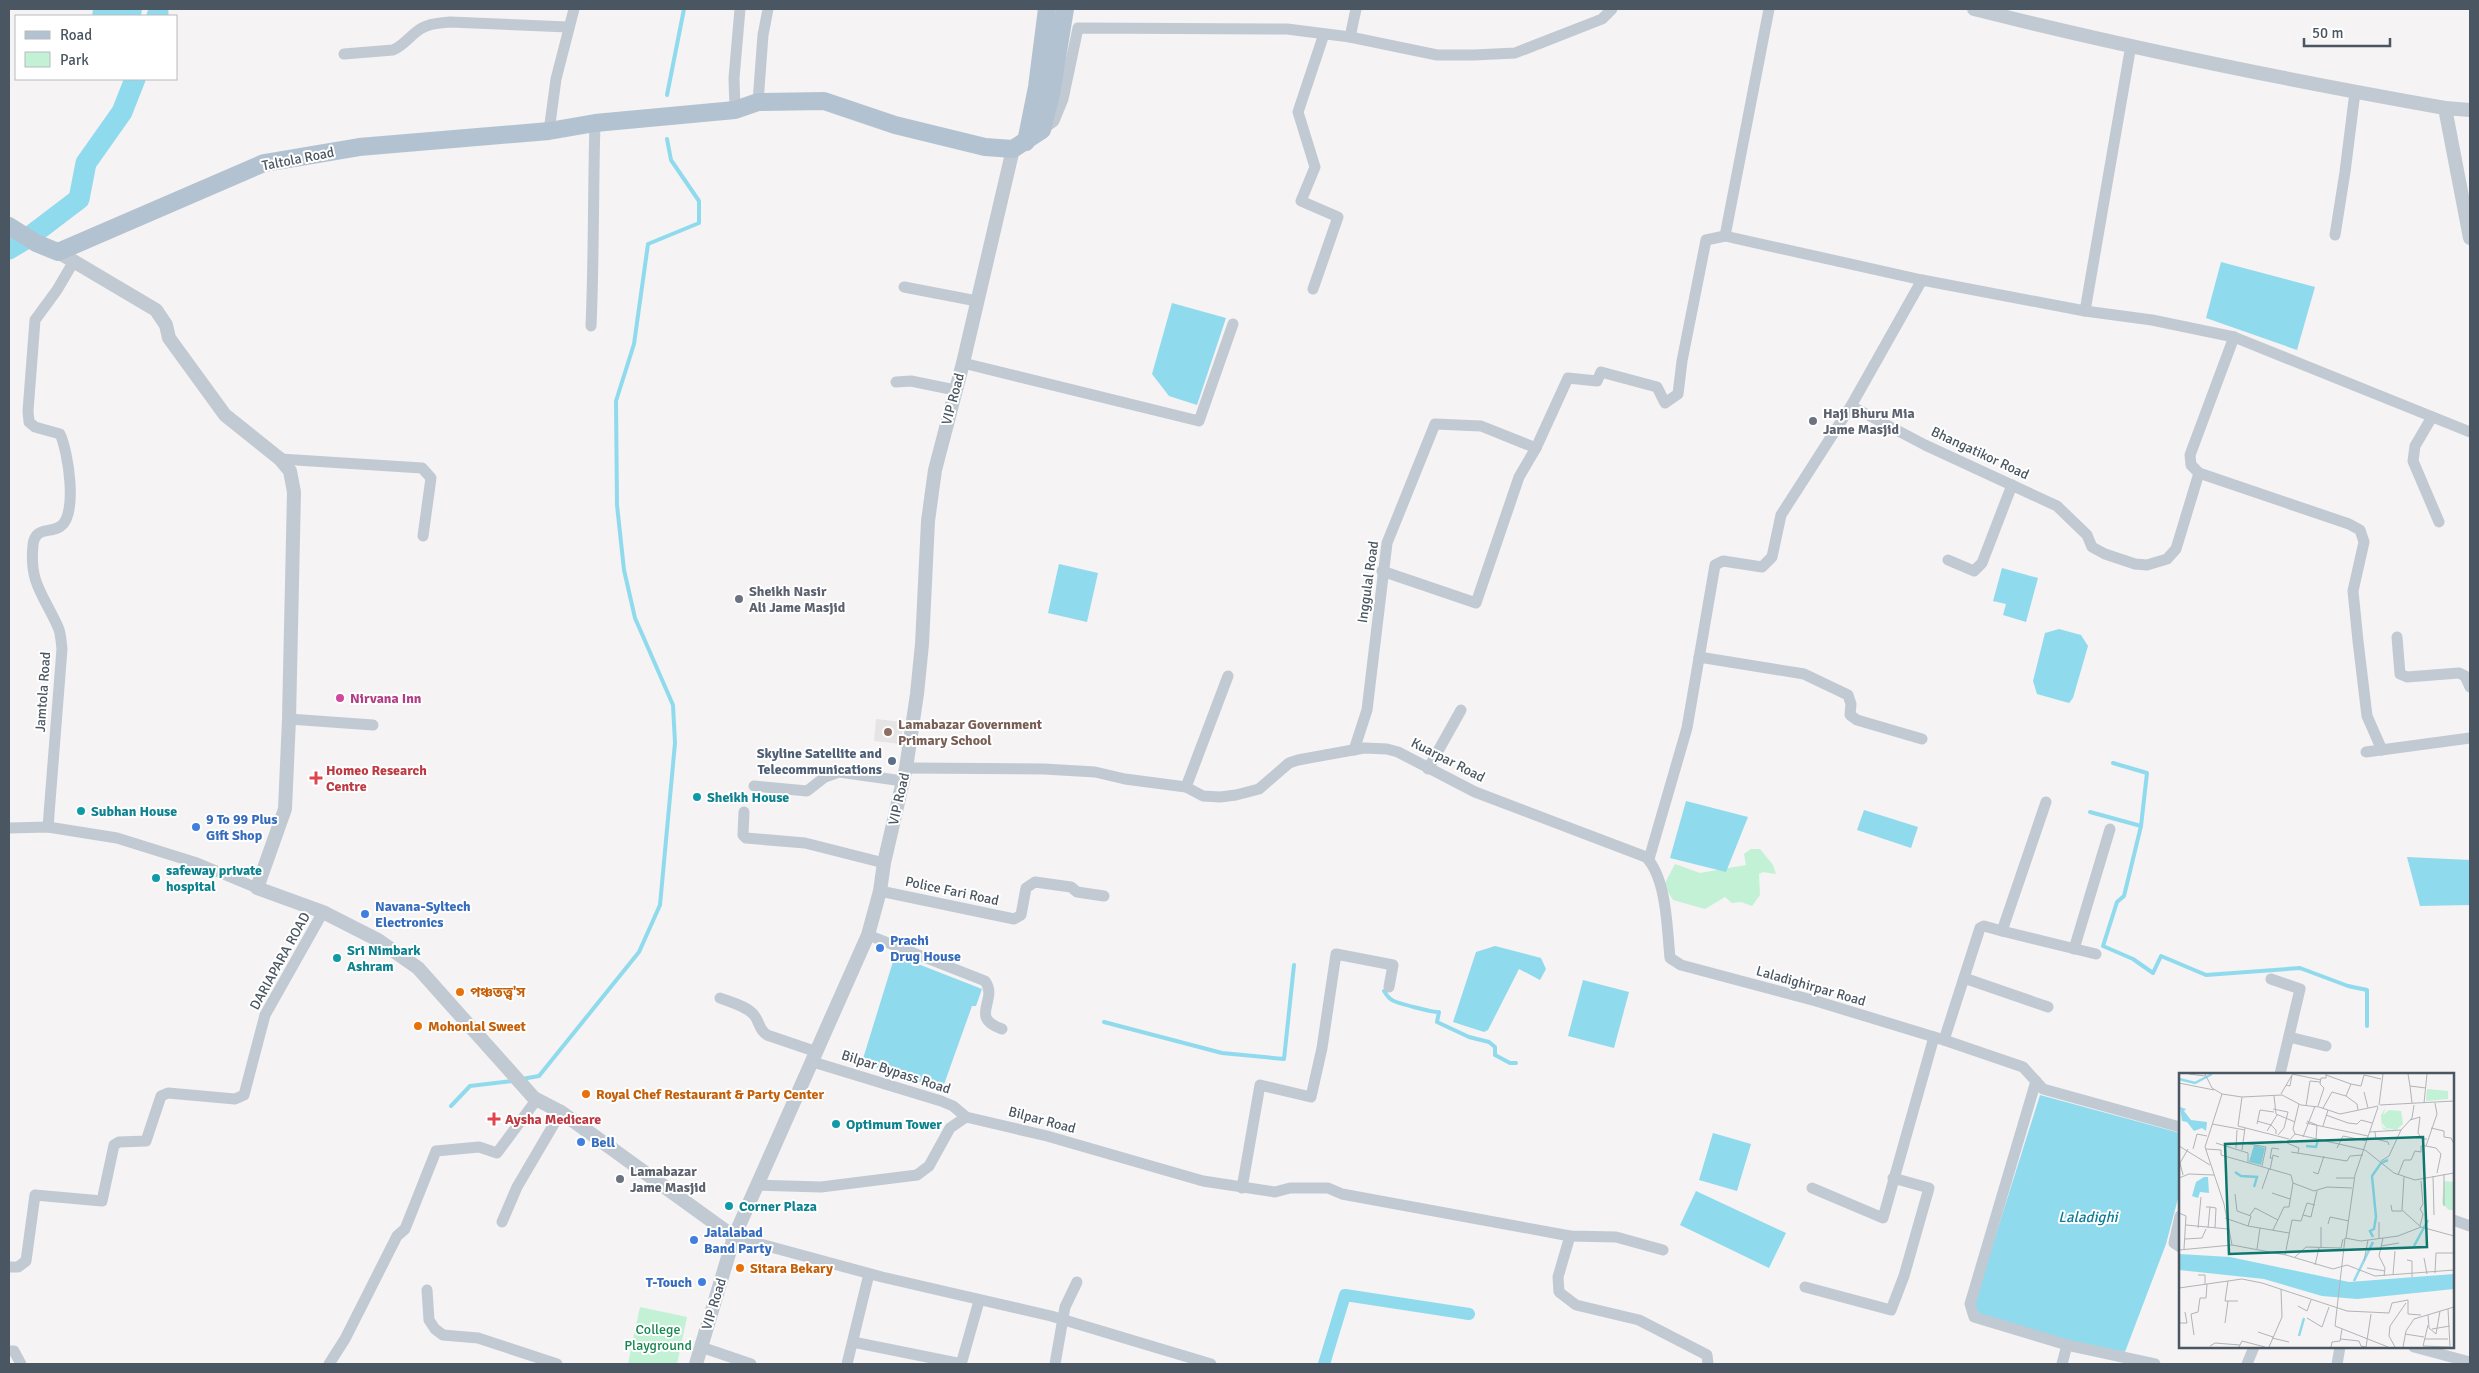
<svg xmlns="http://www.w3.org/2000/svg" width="2479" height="1373" viewBox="0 0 2479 1373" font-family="Signika,'Noto Sans Bengali',sans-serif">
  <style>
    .education { fill: #e6e4e5 }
    .green { fill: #c3f1d5 }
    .water { fill: #90daee }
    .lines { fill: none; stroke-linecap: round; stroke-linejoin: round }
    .stream { stroke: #90daee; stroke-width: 4 }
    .canal { stroke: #90daee; stroke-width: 12 }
    .river { stroke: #90daee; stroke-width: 21 }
    .minor { stroke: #c1cad2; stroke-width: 11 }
    .tertiary { stroke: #c1cad2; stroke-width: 14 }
    .primary { stroke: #b3c2d1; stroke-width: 18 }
    .worship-dot { fill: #6b7280; stroke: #fff; stroke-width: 2 }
    .hotel-dot { fill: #d1479c; stroke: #fff; stroke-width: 2 }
    .education-dot { fill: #8d6e63; stroke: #fff; stroke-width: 2 }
    .service-dot { fill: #5c6f8a; stroke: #fff; stroke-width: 2 }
    .health-dot { fill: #e0444e; stroke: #fff; stroke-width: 2 }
    .culture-dot { fill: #0f9aa8; stroke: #fff; stroke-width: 2 }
    .shop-dot { fill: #3f7fe0; stroke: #fff; stroke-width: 2 }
    .food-dot { fill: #e8710a; stroke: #fff; stroke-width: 2 }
    .labels { text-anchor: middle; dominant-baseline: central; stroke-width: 4; stroke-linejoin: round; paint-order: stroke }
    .street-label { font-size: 14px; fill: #4a5661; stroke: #fff }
    .worship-label { font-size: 14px; font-weight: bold; fill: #5b616d; stroke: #fff; text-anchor: start }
    .hotel-label { font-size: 14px; font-weight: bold; fill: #b23c85; stroke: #fff; text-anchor: start }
    .education-label { font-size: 14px; font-weight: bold; fill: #785e54; stroke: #fff; text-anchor: start }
    .service-label { font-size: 14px; font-weight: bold; fill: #4e5e75; stroke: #fff; text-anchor: end }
    .health-label { font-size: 14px; font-weight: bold; fill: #be3a42; stroke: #fff; text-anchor: start }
    .culture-label { font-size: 14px; font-weight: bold; fill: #0d838f; stroke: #fff; text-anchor: start }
    .shop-label { font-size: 14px; font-weight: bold; fill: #366cbe; stroke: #fff; text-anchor: start }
    .food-label { font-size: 14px; font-weight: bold; fill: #c56008; stroke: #fff; text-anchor: start }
    .park-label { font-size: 14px; fill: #17864f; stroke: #fff }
    .water-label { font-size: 15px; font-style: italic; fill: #0c7c9b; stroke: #fff }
    .inset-river { fill: none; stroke: #90daee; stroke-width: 2.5 }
    .inset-road { fill: none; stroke: #b1b4b9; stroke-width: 1 }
    .view { fill: #0f766e; fill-opacity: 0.15; stroke: #0f766e; stroke-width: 2.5 }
    .inset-edge { fill: none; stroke: #4a5661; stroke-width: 2.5 }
  </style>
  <rect width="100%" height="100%" fill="#f5f3f3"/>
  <path class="education" d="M876,719L903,722L901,744L874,741Z"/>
  <g class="green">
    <path d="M1751,849H1760L1773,865L1776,874L1763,872L1759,874L1760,895L1752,906L1741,902L1732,903L1725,897L1705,909L1673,900L1664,885L1675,864L1700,873L1746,865L1744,854Z"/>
    <path d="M640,1307L687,1317L677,1364H628Z"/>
  </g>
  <g class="water">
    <path d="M93,9H142L141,16H92Z"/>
    <path d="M2221,262L2315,287L2297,350L2206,318Z"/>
    <path d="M1172,303L1226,318L1197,405L1169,396L1152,374Z"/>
    <path d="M1059,564L1098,573L1087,622L1048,613Z"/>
    <path d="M2002,568L2038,578L2026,622L2003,615L2006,604L1993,601Z"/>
    <path d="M2059,629L2081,635L2088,646L2073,698L2069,703L2037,694L2033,681L2045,633Z"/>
    <path d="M1686,801L1748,817L1726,872L1670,858Z"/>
    <path d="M1864,810L1918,827L1911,848L1857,830Z"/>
    <path d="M2407,857L2470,860V905L2420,906Z"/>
    <path d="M1495,946L1541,958L1546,969L1540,980L1519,969L1488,1030L1484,1032L1453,1022L1476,952Z"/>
    <path d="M895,955L982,989L976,1006H972L942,1090L862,1062Z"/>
    <path d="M1583,980L1629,992L1614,1048L1568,1036Z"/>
    <path d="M2040,1095L2180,1133V1191L2166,1244L2125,1352L2066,1341L1979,1314L1974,1304Z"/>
    <path d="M1713,1133L1751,1144L1737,1191L1699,1180Z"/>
    <path d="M1696,1191L1786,1233L1769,1268L1680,1225Z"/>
  </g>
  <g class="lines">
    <g class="stream">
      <path d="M667,95L684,9"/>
      <path d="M2090,812L2141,826L2147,773L2113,763"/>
      <path d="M2141,826L2124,896L2117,902L2103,946L2133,959L2153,973L2161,956L2206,975L2300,968L2348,986L2367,990V1026"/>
      <path d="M1384,991C1386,994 1388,998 1392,1000C1396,1003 1435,1013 1439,1012L1437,1022L1469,1037L1489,1042L1495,1047V1055L1510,1063H1516"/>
      <path d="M1104,1022L1222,1053L1284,1059L1294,965"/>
      <path d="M522,1079L539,1076L639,952L660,905L675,743L673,705L635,618L624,570L617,505L616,401L634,344L648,244L699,223V201L671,160L667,139"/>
      <path d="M451,1106L470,1086L513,1081"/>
    </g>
    <path class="canal" d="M1324,1364L1345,1295L1469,1314"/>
    <g class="river">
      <path d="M157,16L158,13"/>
      <path d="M9,249L29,237L79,199L86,163L122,112L135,79"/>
    </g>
    <g class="minor">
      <path d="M1350,37L1356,9"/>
      <path d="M344,54L393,50C405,45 411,34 422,28C430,23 441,23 450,22L568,27"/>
      <path d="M758,102L763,35L768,9"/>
      <path d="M735,110L734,78L740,9"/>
      <path d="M1042,130L1054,121L1063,99L1078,28L1287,29L1350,37L1437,55H1474L1515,53L1602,19L1612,9"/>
      <path d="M549,131L556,79L574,9"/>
      <path d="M2335,235L2345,172L2355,92"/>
      <path d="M1725,236L1769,9"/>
      <path d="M904,287L977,301"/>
      <path d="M1313,289L1338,217L1301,201L1315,167L1298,112L1324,34"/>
      <path d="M2085,311L2131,45"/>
      <path d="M591,326C594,258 593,191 595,123"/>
      <path d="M2234,337L2190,455L2191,465L2199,473L2349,524L2360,530L2364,542L2353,591L2358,641L2367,716L2382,750"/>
      <path d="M963,363L1199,421L1233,324"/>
      <path d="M896,382L911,381L955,390"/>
      <path d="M1851,406L1925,445L2057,506L2087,535L2092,547L2105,554L2135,564L2147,565L2167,559L2176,549L2199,473"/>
      <path d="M2432,417L2415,446L2413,461L2439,522"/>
      <path d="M280,459L422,468L431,478L423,536"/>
      <path d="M1948,560L1974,571L1982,563L2012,485"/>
      <path d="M1382,571L1476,603L1519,477L1536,448L1568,378L1597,381L1601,372L1657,387L1665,403L1678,394L1682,361L1706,240L1725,236L1922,280L2085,311L2152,320L2234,337L2470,432"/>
      <path d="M2397,637L2400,674L2407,677L2459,673L2465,676L2470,687"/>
      <path d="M1699,657L1804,674L1848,695L1851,704L1850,715L1857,720L1922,739"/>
      <path d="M289,719L373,725"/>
      <path d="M1354,750L1367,710L1387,543L1435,424L1481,426L1536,448"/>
      <path d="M2366,752L2470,738"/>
      <path d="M906,768L1044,769L1095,772L1125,779L1186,787L1203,796L1220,797L1236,795L1259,789L1289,763L1298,760L1364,748L1387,749L1398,752L1475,792L1646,857C1667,879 1667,929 1670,958L1681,965L1816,1001L1944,1040L2023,1067L2043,1089L2180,1127"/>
      <path d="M1428,769L1461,710"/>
      <path d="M754,786L807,791L825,777L839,772L903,781"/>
      <path d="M1186,787L1228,676"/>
      <path d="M744,812L743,835L746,838L805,843L884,863"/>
      <path d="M48,827L62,649C61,642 61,633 58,627C44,595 29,584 33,545C35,526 50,534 61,526C78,513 68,451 60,434L35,427L29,422L28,411L35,320L57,290L74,261"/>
      <path d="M9,828L48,827L117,838L197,863L257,888"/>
      <path d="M1649,859L1687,728L1715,565L1723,561L1762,567L1772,557L1781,515L1851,406L1922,280"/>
      <path d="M880,891L1014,919L1021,915L1026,888L1035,882L1071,887L1077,892L1104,896"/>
      <path d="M2002,931L2096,954"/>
      <path d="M868,935L985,981C999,1000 968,1017 1002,1029"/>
      <path d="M2074,949L2110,829"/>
      <path d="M1964,978L2048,1007"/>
      <path d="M2271,979L2300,989L2280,1074"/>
      <path d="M720,998C730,1002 747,1006 754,1015C760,1022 758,1029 767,1035L817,1052"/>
      <path d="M2289,1037L2326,1046"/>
      <path d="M1944,1040L1980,928L1984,926L2002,931L2046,802"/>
      <path d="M813,1062L941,1101L953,1106L966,1117"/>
      <path d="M2036,1081L1970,1304L1974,1317L2067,1345L2155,1364"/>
      <path d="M757,1185L821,1187L917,1175L929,1166L950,1128L966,1117L1047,1136L1203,1181L1275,1192L1290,1188H1328L1342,1194L1570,1236L1616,1237L1663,1250"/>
      <path d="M1242,1188L1260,1085L1311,1097L1322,1048L1336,954L1393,965L1389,987"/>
      <path d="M1812,1188L1883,1218L1934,1037"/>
      <path d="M2180,1216L2174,1243L2180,1247"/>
      <path d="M2453,1220L2470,1226"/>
      <path d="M502,1222L517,1187L561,1112"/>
      <path d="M1570,1236L1558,1277L1559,1292L1576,1305L1639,1320L1707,1355L1708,1364"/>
      <path d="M734,1237L882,1277L1051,1316L1211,1364"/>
      <path d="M9,1267H18L26,1261L35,1195L102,1201L114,1145L119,1142L146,1141L161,1096L168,1093L235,1099L244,1095L265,1015L323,912"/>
      <path d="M1805,1287L1891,1310L1904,1276L1929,1188L1893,1178"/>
      <path d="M427,1290L429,1320L435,1329L443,1335L478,1338L557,1364"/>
      <path d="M853,1342L957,1363L962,1361L979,1301"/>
      <path d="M701,1347L751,1364"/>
      <path d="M2414,1347L2470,1362"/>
      <path d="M9,1351H14L21,1364"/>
      <path d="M329,1364L345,1339L397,1236L405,1229L436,1151L479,1147L497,1153L537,1099"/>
      <path d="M847,1364L869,1274"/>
      <path d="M1055,1364L1065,1307L1077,1282"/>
      <path d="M2062,1364L2067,1345"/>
      <path d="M2247,1364L2254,1347"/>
      <path d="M2337,1364L2340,1347"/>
    </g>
    <g class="tertiary">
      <path d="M1974,9C2129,48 2287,80 2445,108L2470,238"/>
      <path d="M2445,108L2470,110"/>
      <path d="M58,252L156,310L166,325L169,338L225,415L280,459L290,471L294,492L289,719L285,809L257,888L323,912L378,940L418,968L534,1098L561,1112L734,1237"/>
      <path d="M696,1364L734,1237L868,935L880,891L884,863L906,768L917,694L922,644L928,521L935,470L963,363L1013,149"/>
    </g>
    <g class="primary">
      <path d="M1026,142L1037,87L1047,9"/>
      <path d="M9,226L36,243L58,252L264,163L359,147L549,131L595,123L735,110L758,102L824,101L895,125L985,147L1013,149L1042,130L1051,94L1065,9"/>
    </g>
  </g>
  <g class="worship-dot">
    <circle cx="1813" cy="421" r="5"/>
    <circle cx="739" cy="599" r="5"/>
    <circle cx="620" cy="1179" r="5"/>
  </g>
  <circle class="hotel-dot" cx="340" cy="698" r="5"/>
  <circle class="education-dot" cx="888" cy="732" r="5"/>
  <circle class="service-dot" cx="892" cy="761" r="5"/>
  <g class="health-dot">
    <path d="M313.5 770.5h5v5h5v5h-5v5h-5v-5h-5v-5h5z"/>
    <path d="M491.5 1111.5h5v5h5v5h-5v5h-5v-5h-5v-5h5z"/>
  </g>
  <g class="culture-dot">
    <circle cx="697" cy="797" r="5"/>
    <circle cx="81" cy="811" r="5"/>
    <circle cx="156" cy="878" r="5"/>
    <circle cx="337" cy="958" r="5"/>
    <circle cx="836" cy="1124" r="5"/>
    <circle cx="729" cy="1206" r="5"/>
  </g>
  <g class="shop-dot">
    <circle cx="196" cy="827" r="5"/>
    <circle cx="365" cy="914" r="5"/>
    <circle cx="880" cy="948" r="5"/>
    <circle cx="581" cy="1142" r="5"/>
    <circle cx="694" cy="1240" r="5"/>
    <circle cx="702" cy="1282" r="5"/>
  </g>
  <g class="food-dot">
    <circle cx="460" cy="992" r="5"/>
    <circle cx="418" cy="1026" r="5"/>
    <circle cx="586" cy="1094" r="5"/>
    <circle cx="740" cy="1268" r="5"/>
  </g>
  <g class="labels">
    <g class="street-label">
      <text transform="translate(298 159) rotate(-11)">Taltola Road</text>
      <text transform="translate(953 399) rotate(-75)">VIP Road</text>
      <text transform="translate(1980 453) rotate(25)">Bhangatikor Road</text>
      <text transform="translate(1368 582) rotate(-82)">Inggulal Road</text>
      <text transform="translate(43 692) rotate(-86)">Jamtola Road</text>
      <text transform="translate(1448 760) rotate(27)">Kuarpar Road</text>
      <text transform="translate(899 799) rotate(-77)">VIP Road</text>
      <text transform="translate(952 891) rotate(12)">Police Fari Road</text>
      <text transform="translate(280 961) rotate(-61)">DARIAPARA ROAD</text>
      <text transform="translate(1811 986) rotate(16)">Laladighirpar Road</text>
      <text transform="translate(896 1072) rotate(18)">Bilpar Bypass Road</text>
      <text transform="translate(1042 1120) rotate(15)">Bilpar Road</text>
      <text transform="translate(714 1304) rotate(-73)">VIP Road</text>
    </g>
    <g class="worship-label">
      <text x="1823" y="413">Haji Bhuru Mia<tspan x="1823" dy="16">Jame Masjid</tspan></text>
      <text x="749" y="591">Sheikh Nasir<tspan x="749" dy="16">Ali Jame Masjid</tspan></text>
      <text x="630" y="1171">Lamabazar<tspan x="630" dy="16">Jame Masjid</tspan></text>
    </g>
    <g class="hotel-label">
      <text x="350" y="698">Nirvana Inn</text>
    </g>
    <g class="education-label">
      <text x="898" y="724">Lamabazar Government<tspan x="898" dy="16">Primary School</tspan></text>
    </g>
    <g class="service-label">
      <text x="882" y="753">Skyline Satellite and<tspan x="882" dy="16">Telecommunications</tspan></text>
    </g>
    <g class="health-label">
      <text x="326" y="770">Homeo Research<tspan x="326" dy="16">Centre</tspan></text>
      <text x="505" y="1119">Aysha Medicare</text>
    </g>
    <g class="culture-label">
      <text x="707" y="797">Sheikh House</text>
      <text x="91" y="811">Subhan House</text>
      <text x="166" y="870">safeway private<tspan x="166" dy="16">hospital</tspan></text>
      <text x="347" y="950">Sri Nimbark<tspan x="347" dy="16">Ashram</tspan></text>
      <text x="846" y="1124">Optimum Tower</text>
      <text x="739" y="1206">Corner Plaza</text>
    </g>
    <g class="shop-label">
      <text x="206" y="819">9 To 99 Plus<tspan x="206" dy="16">Gift Shop</tspan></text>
      <text x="375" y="906">Navana-Syltech<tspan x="375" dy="16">Electronics</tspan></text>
      <text x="890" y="940">Prachi<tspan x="890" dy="16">Drug House</tspan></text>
      <text x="591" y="1142">Bell</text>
      <text x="704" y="1232">Jalalabad<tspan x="704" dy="16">Band Party</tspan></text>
      <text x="692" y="1282" text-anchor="end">T-Touch</text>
    </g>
    <g class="food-label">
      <text x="470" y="992">পঞ্চতত্ত্ব'স</text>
      <text x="428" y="1026">Mohonlal Sweet</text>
      <text x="596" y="1094">Royal Chef Restaurant &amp; Party Center</text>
      <text x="750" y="1268">Sitara Bekary</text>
    </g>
    <g class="park-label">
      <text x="658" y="1329">College<tspan x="658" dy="16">Playground</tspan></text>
    </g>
    <g class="water-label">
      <text x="2088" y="1217">Laladighi</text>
    </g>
  </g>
  <g transform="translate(2179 1073)">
    <rect width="275" height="275" fill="#f5f3f3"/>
    <path d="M248,16L269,18V26L247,28ZM207,34L225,37L227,51L223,56L216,59L203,54L202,42ZM207,34L225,37L227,51L223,56L216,59L204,56L203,50L207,55L217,57L224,51L222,38L210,37L204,42ZM265,108L275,109V137H270L263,130Z" fill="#c3f1d5" fill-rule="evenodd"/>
    <path d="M1,34L7,36L5,38L12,47L28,49L27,58L23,55L15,58L8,49L3,48ZM75,72L86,75L82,92L70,89ZM25,104H29L30,120L21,119L19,125L13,123L17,109ZM0,181L51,184L170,209L275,201V216L178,226L143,223L85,206L0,197Z" fill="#90daee"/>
    <path class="inset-river" d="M0,6L16,10L33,1M127,73L137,74L139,67M56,99L62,103L78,104L75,114M194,164L191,158L195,156L197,144L193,103L202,90L209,87M235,173L249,147M175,208L194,169M120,263L125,245"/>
    <path class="inset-road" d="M10,1L26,3M26,1L33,15L43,21L63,24L103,22L122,32L140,34L161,41L199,33M113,1L142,7M229,1L231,13L247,15M147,2L172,11L167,23L178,31L179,37M0,10L35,17M172,11L182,13L185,2L202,6M107,12L111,13L113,2M231,13L233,30M185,19L189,35M43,21L26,74L45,131L53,172L107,182L154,196L168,192L196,203L275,197M102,21L113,2M95,23L97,41L116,49M63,24L59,53L110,66M245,30L248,1M200,32L204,1M201,32L275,28M127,33L131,8L141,9M139,33L145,15L141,11L142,5H147V1M144,35L153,19L167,23M94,36L109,39L105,55L99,62M147,42L169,50L178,51L182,47L193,50M231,47L241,44L239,60L243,66H248M78,48L92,52L97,57V61M128,48L138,52L137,66M127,50L189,63M33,51L66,57M78,51L81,37L95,39M144,53L149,37M252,55L265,58V64L272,65L275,71M88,58L98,42M190,59L222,57L233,45L235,32M196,59L197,66L209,69L210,72M116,61L186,77L215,100L236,107L275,100M116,61L114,56L120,31M116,61L108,70L120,75L119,80M124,64L136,33M37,70L69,80V89M65,70L87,74L83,93M0,73L31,92M247,73L258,41L256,30M247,73L257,75L262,81L258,100M57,75L58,57M158,75L164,63L188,68M14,76L18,61L28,63M27,76L42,77V82L112,102L114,110L110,134H105L94,157M63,77L66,55M112,79L168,88L171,83L184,82M94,85H91L93,75L100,76M202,88L210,83L222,57M91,97L94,82L100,84M134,99L139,101L145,83M4,102L1,90L9,76M219,102L225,87H232L236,78L242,79V73H247M254,103L255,142M225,104L223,137L242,154M0,105L10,101L35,102M157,105H175M114,110L135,118L148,114L173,115M83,116L90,96M93,120L111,126M56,121L58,138L72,143L69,153M212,132L213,138H223M265,133V101M27,134H31L29,155M31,134L37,135L36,155M0,140L7,143L5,176M71,142L76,135L99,147M124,142L132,144L138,118M46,145L69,153L110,160M200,149V166M149,151L151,144L170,148M7,152L49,156M241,153L244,141L241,136L244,131L242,108M19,155L22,124M166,165L156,253L209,274M166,165L182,168L219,163L242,154L275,163M167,165L176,102L199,34M204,165L200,183L206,195L205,203M6,166L23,165L27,156M202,173L220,170M142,175V154M78,176L81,155M0,177L53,172M106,182L113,147L122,148L128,130L136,132M115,185L127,174L162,175L164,166M245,185L248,201M228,187L233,188V204M185,188L189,167M136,192L140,175M188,195L206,198M256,200L257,180H275M19,202H26V211M214,202L216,178M49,208L46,228H59M0,215L63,206L83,210L168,238L210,240L213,230L229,227V241L242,242M119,233L128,238L132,227M269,236L271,274M249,242L250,255L257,261M128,245L143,254L150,234M0,250H8L6,239M46,250L49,228M249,252L244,273L270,274M253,256L271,253M79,259L94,264M226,261L245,264M257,261L261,238M15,262L12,241L19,239L21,225H27L28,211M93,265L110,269M162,266L180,268L182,273L187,274L192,241M245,266H269M31,273L36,270L61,272M60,274L63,268L86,274M90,274L103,244L102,216M152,274L153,269L161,268L163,256M216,274L210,263L211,253L227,230M224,274L227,258L235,246L275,234"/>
    <path class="view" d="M244,64L248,174L50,181L46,71Z"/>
    <rect width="275" height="275" class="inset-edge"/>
  </g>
  <rect width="2479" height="1373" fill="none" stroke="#4a5661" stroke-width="20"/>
  <rect x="15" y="15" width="162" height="65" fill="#ffffff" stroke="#b7bbc0"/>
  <rect x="25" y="31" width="25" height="8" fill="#b3c2d1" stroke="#b7bbc0"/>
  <text x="60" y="40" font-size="15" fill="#4a5661">Road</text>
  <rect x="25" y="52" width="25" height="15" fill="#c3f1d5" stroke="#b7bbc0"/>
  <text x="60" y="65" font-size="15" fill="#4a5661">Park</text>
  <path d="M2304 38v8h86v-8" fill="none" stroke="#4a5661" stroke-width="2.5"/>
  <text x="2312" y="38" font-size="15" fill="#4a5661" stroke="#ffffff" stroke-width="4" paint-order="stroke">50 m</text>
</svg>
